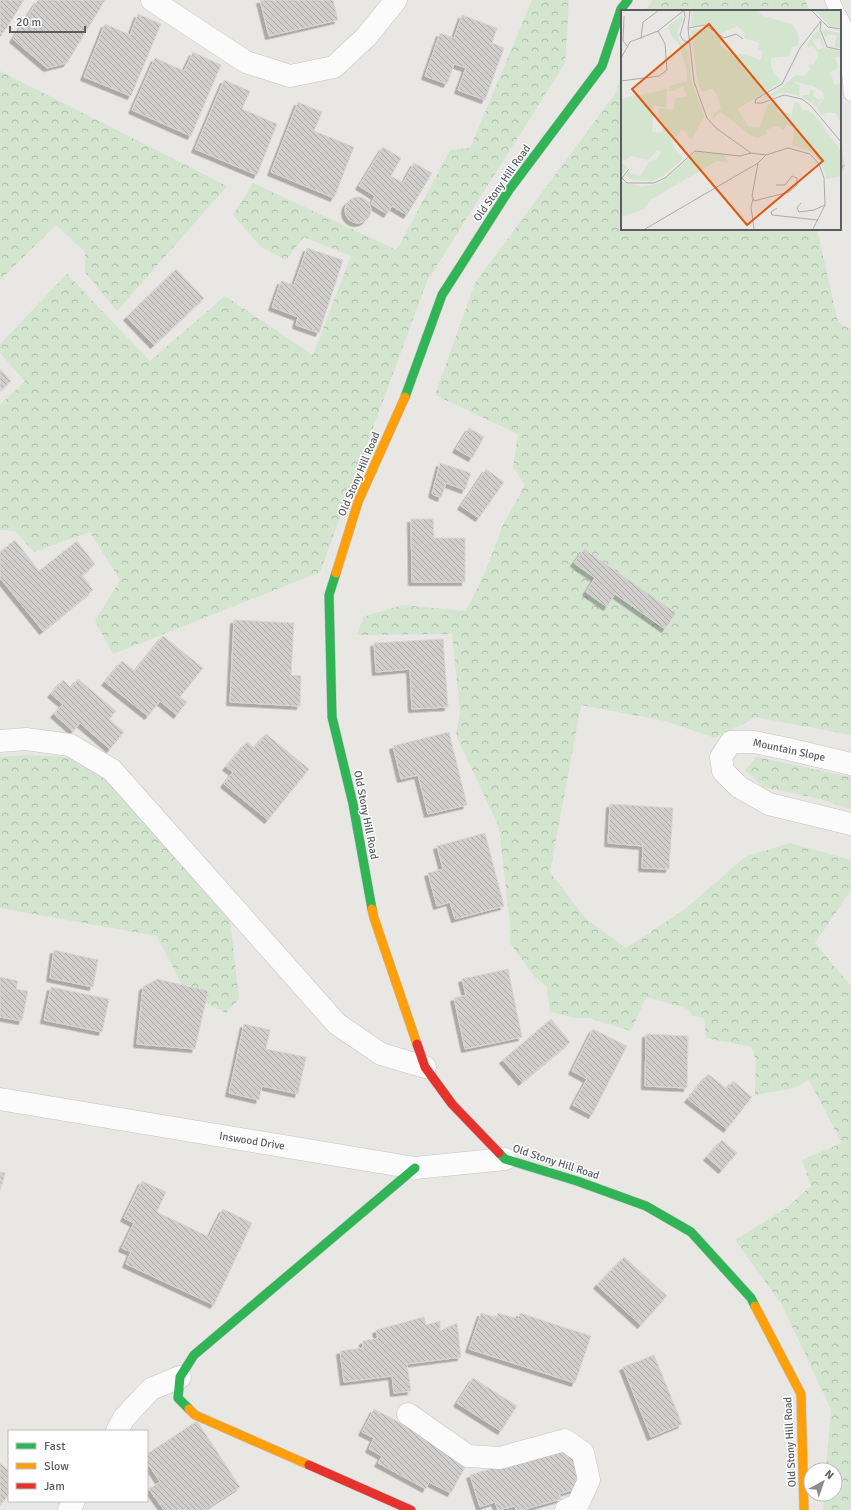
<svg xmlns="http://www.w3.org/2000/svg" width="851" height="1510" viewBox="0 0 851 1510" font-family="Signika,sans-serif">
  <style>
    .forest { fill: url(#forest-crowns) }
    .building { fill: url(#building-back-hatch); stroke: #d8d6d2; filter: url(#shadow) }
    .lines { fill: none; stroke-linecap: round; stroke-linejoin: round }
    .lane-casing { stroke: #c4c4c4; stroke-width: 15 }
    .street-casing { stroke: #c4c4c4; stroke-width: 23 }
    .fast-casing { stroke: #c5c5c5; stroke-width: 10 }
    .slow-casing { stroke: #c5c5c5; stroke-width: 10 }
    .jam-casing { stroke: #c5c5c5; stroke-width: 10 }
    .lane { stroke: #fcfbfb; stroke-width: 14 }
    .street { stroke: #fcfbfb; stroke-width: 22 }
    .fast { stroke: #30b455; stroke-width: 9 }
    .slow { stroke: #ff9f0a; stroke-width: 9 }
    .jam { stroke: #e5322d; stroke-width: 9 }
    .labels { text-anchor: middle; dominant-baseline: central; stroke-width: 3; stroke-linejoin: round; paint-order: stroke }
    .street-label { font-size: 11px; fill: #595d61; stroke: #fff }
    .inset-road { fill: none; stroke: #abacab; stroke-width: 1 }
    .view { fill: #e15910; fill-opacity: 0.15; stroke: #e15910; stroke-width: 2 }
    .inset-edge { fill: none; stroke: #595d61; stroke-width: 2 }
  </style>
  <defs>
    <pattern id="forest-crowns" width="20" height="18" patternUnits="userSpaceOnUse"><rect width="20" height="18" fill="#d3e4cf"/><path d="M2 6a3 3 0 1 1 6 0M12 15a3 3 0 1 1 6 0" fill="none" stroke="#aebcab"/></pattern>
    <pattern id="building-back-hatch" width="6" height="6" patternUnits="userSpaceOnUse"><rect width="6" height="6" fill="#cfcecc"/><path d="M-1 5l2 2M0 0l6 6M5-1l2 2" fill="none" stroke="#abaaa9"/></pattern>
    <filter id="shadow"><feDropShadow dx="-3.5" dy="3.5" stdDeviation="0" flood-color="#0004"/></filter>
  </defs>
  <rect width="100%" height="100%" fill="#e8e7e3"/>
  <g class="forest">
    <path d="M532,0H569L565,63L427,281L320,572L113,654L95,621L120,580L90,532L34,552L15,531L0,530V405L25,381L0,353V344L67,274L150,361L225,296L313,355L351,256L304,237L286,260L261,247L233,215L253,183L397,250L450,150L470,148Z"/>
    <path d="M653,0H805L810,11H645Z"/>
    <path d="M0,71L227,186L117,311L85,272V252L56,225L0,280Z"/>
    <path d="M622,74V229H817L838,322L851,330V735L756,717L715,738L665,721L581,705L550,872L585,918L626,948L684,910L745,857L790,843L851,860V890L815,943L851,986V1510H823L824,1494H835V1470H826L831,1409L782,1305L735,1240L785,1209L811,1186L802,1160L842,1143L809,1080L794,1088L755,1095L756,1062L752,1047L706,1038L704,1018L693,1016L688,1009L646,997L631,1031L589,1018H575L550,1012L547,987L533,975L510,943V925L499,827L456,735L460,711L452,634L357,635L363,617L402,605L466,611L483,577L503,525L525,485L513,467L518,434L435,395L475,283L615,94Z"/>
    <path d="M840,135L845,168L840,172Z"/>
    <path d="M25,755L69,757L109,780L230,919L239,999L226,1013L186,993L157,936L0,908V757Z"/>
    <path d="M757,757L851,777V809L820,799L763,787L745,770Z"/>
  </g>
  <g class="building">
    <path d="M0,0H24L4,32L0,34Z"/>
    <path d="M38,0H105L67,63L47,68L13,39Z"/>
    <path d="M260,0H333L338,20L269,36Z"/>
    <path d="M138,14L161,24L131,96L84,77L105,24L130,35Z"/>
    <path d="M462,15L497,28L492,43L504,48L485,100L458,90L466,68L454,64L447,84L425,76L440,33L454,38Z"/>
    <path d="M193,52L221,65L191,136L132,110L155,58L184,71Z"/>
    <path d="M224,80L250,91L242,109L277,124L257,175L195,149Z"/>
    <path d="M298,102L322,112L314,131L354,147L334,198L271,172Z"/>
    <path d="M383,147L401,158L391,176L403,183L414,163L432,173L407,215L392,206L387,214L371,204L375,196L359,186Z"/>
    <circle cx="358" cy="210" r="13"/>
    <path d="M307,248L343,260L319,333L296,325L298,317L272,307L281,281L294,285Z"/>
    <path d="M176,269L204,298L154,345L127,317Z"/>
    <path d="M0,369L11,381L0,391Z"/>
    <path d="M469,428L484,437L472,458L456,449Z"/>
    <path d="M440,463L471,473L465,490L446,483L441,498L432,494Z"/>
    <path d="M486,469L504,482L479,518L461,506Z"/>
    <path d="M411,519H433L434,538H465V582H412Z"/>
    <path d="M15,540L39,571L77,541L95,564L82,575L93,590L43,631L0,578V552Z"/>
    <path d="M584,549L676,613L665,629L615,594L607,607L586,592L595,578L574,563Z"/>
    <path d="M234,620L294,623L291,675L301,676L300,706L230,702Z"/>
    <path d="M163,636L203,668L180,697L187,702L177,715L160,701L148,716L105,682L122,661L135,671Z"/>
    <path d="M443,639L448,707L412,709L410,669L376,672L374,643Z"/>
    <path d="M78,679L116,711L109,719L124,732L110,749L80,723L73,731L54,714L63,704L51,694L63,680L71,688Z"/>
    <path d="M449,732L467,805L428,814L418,775L401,779L393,746Z"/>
    <path d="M266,734L309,769L268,820L224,784L233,772L226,767L247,742L254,748Z"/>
    <path d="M610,804L673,808L669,869L642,868L643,846L608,843Z"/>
    <path d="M485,833L504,906L455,919L450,902L437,906L428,873L443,869L437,846Z"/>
    <path d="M54,950L98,960L93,987L50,978Z"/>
    <path d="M508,969L522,1037L465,1049L454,998L466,995L462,979Z"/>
    <path d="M0,977L18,981L16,989L28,991L22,1021L0,1017Z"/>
    <path d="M157,979L208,991L195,1049L137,1044L143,987Z"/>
    <path d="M51,987L109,999L102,1032L44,1020Z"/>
    <path d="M551,1019L570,1042L522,1082L503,1060Z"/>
    <path d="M244,1024L270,1030L266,1049L306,1057L298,1094L262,1086L259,1100L229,1093Z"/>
    <path d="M593,1029L627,1046L592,1115L573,1105L587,1079L572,1071Z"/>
    <path d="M646,1034L688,1036L687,1088L645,1086Z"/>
    <path d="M708,1074L727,1089L733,1081L752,1097L727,1129L688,1099Z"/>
    <path d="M722,1140L737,1153L722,1170L707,1157Z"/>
    <path d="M0,1172L5,1173L0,1191Z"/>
    <path d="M142,1181L166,1192L157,1212L209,1237L223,1209L252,1223L214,1305L126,1264L131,1252L122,1248L134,1223L124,1218Z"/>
    <path d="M624,1257L667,1296L641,1325L597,1285Z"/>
    <path d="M481,1313L497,1318L498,1313L518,1319L520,1313L591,1336L575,1383L469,1349Z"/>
    <path d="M424,1317L426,1325L440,1321V1331L457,1323L461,1357L407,1364L411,1391L394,1393L392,1376L344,1382L340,1351L363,1348V1341L378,1338L376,1330Z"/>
    <path d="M654,1355L682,1424L651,1437L623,1367Z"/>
    <path d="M473,1378L517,1406L501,1431L457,1403Z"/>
    <path d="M374,1409L469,1460L451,1493L429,1482L426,1489L378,1463L382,1456L369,1449L374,1438L362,1432Z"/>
    <path d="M197,1421L240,1487L204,1510H164L149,1489L160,1482L147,1462V1454Z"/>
    <path d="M571,1445L581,1479L574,1481L576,1489L559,1494L561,1499L522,1510H516L515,1506L498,1510L495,1502L480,1507L470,1475Z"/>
    <path d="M0,1463L9,1471V1495L0,1505Z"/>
  </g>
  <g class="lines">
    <g class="lane-casing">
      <g id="lane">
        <path d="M832,0L837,11"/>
        <path d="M840,16L845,27L851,94"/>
      </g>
    </g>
    <g class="street-casing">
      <g id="street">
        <path d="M152,0L246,62L290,76L334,67L366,37L396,0"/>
        <path d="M0,741L26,739L70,745L112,770L337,1024L381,1054L425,1067"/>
        <path d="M851,764L788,749L754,742H731L721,757L723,771L739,787L769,804L851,824"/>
        <path d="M0,1099L415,1168L505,1159"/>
        <path d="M408,1414L468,1456L500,1458L565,1440L583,1453L589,1480L578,1504L566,1510"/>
        <path d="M117,1431L124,1418L151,1389L180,1377"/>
        <path d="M69,1510L74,1501"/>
      </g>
    </g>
    <g class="fast-casing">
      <g id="fast">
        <path d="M405,397L442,295L509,190L602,66L621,9L628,0"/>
        <path d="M336,573L329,595L332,717L353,804L372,909"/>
        <path d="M499,1153L505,1159L577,1181L646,1206L691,1232L751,1298L755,1306"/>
        <path d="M189,1409L178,1398L180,1377L194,1355L415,1168"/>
      </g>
    </g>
    <g class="slow-casing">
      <g id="slow">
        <path d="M336,573L358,502L405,397"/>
        <path d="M372,909L374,918L417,1044"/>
        <path d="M755,1306L801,1394L804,1510"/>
        <path d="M189,1409L195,1415L309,1465"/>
      </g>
    </g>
    <g class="jam-casing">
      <g id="jam">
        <path d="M417,1044L425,1067L452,1104L499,1153"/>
        <path d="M309,1465L411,1510"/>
      </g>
    </g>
    <use href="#lane" class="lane"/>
    <use href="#street" class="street"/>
    <use href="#fast" class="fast"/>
    <use href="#slow" class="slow"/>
    <use href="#jam" class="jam"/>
  </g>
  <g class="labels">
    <g class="street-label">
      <text transform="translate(502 183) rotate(-55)">Old Stony Hill Road</text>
      <text transform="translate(359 474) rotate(-67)">Old Stony Hill Road</text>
      <text transform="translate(789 750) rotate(12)">Mountain Slope</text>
      <text transform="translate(366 815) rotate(79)">Old Stony Hill Road</text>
      <text transform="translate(252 1141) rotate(9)">Inswood Drive</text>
      <text transform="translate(556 1162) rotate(18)">Old Stony Hill Road</text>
      <text transform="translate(790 1442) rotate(-93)">Old Stony Hill Road</text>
    </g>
  </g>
  <g transform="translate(621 10)">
    <rect width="220" height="220" fill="#e8e7e3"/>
    <path d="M174,73L179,75L178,86L167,83ZM190,79L193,80L192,86L197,89L202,88L195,97L191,94L194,89L190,93L181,87L182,85H188Z" fill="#d3e4cf"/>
    <path d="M72,1H137L143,6L170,14L176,21L178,35L170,37L169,46L150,48V57L160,72L117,99L127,116L139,117L146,95L155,91L156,102L171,104L173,93H178L181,100H187L194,106L220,141V166L205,169L201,154L193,143L171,135L173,118L166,115L162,120L158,116L150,118L145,120L146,124L137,128L129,125L100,102L91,109L93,103L100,98L95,83L91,79L80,82L76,68L70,20L83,18L88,20L100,30L99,35L111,44H124L139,50L142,42L137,39L138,33L123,28L124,23L116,16L99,24L90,14L70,16ZM195,1H220V17L208,16ZM60,6L62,9L56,22L58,30L67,42L71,72L83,106L71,129L67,128L66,122L60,120L56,126L50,128L53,137L62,149L42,166L32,171L12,170L4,166L8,162L19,166L28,152L36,149L40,143L37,140L27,150L10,146L1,152L7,158L0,165V89L46,79L45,98L33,95L31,122L41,123L42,112L37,111L38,98L52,100L54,88L66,87L62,76L53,81H49L48,76L66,71L65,57L57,33L49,24V19L47,20V16ZM203,19L220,23V38L213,37L216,26L207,24L204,27L201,22ZM198,20L204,38L220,41V46L214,47L217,57L210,63L213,75L220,73V114L215,103H205L201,106L196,98L203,88L202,82L192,76L174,72L167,83H159L137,92L161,77L175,65L184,66L189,59L187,55L193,54L198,43L191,35L187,38L186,34L190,28L197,40L202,38L198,28L192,31L190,27ZM75,142L102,144L108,153L96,151L29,190L23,199L0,207V171L21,177L39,173Z" fill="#d3e4cf"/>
    <path class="inset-road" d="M63,1L64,7L59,25L62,30L68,33M69,1L67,18L73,72L86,108L95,118L130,143L145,145L167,138L189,144L198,154L203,168L204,195L192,219M191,1L207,17L220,19M3,6L2,31L6,36M200,11L179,38L161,74L135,89L134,93H141L163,85L181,89L190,96L220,132M200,12L199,19L206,37L220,40M67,18L84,15L103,28L115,24L122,29M20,29L22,12L37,1M0,48L9,32L37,21L62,1M0,71L38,66L46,60L44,34L37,21M137,153L131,186L133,191L168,182L176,175V168L171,166L164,175H155M8,159L1,168L6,173H33L44,168L74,141L119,146L130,143M132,189L130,197L133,219M180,193L176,198L178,202L193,200L204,195M156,198L150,202L151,205L197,210M24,219L137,153L145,145"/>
    <path class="view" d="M88,14L202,151L126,215L11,79Z"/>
    <rect width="220" height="220" class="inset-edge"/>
  </g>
  <rect x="8" y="1430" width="140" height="72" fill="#ffffff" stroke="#bdbec0"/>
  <rect x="16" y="1443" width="20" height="6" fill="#30b455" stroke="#bdbec0"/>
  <text x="44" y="1450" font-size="12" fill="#595d61">Fast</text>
  <rect x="16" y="1463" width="20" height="6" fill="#ff9f0a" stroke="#bdbec0"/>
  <text x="44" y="1470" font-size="12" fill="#595d61">Slow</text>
  <rect x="16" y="1483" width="20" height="6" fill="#e5322d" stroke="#bdbec0"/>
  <text x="44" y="1490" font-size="12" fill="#595d61">Jam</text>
  <g transform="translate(823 1482) rotate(40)"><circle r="19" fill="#ffffff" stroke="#bdbec0"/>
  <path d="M0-3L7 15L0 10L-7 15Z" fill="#8b8d8e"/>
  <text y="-6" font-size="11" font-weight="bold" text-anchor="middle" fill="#595d61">N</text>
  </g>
  <path d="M10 26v6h75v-6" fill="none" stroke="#595d61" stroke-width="2"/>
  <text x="16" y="26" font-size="12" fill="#595d61" stroke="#ffffff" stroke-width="3" paint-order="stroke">20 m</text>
</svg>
